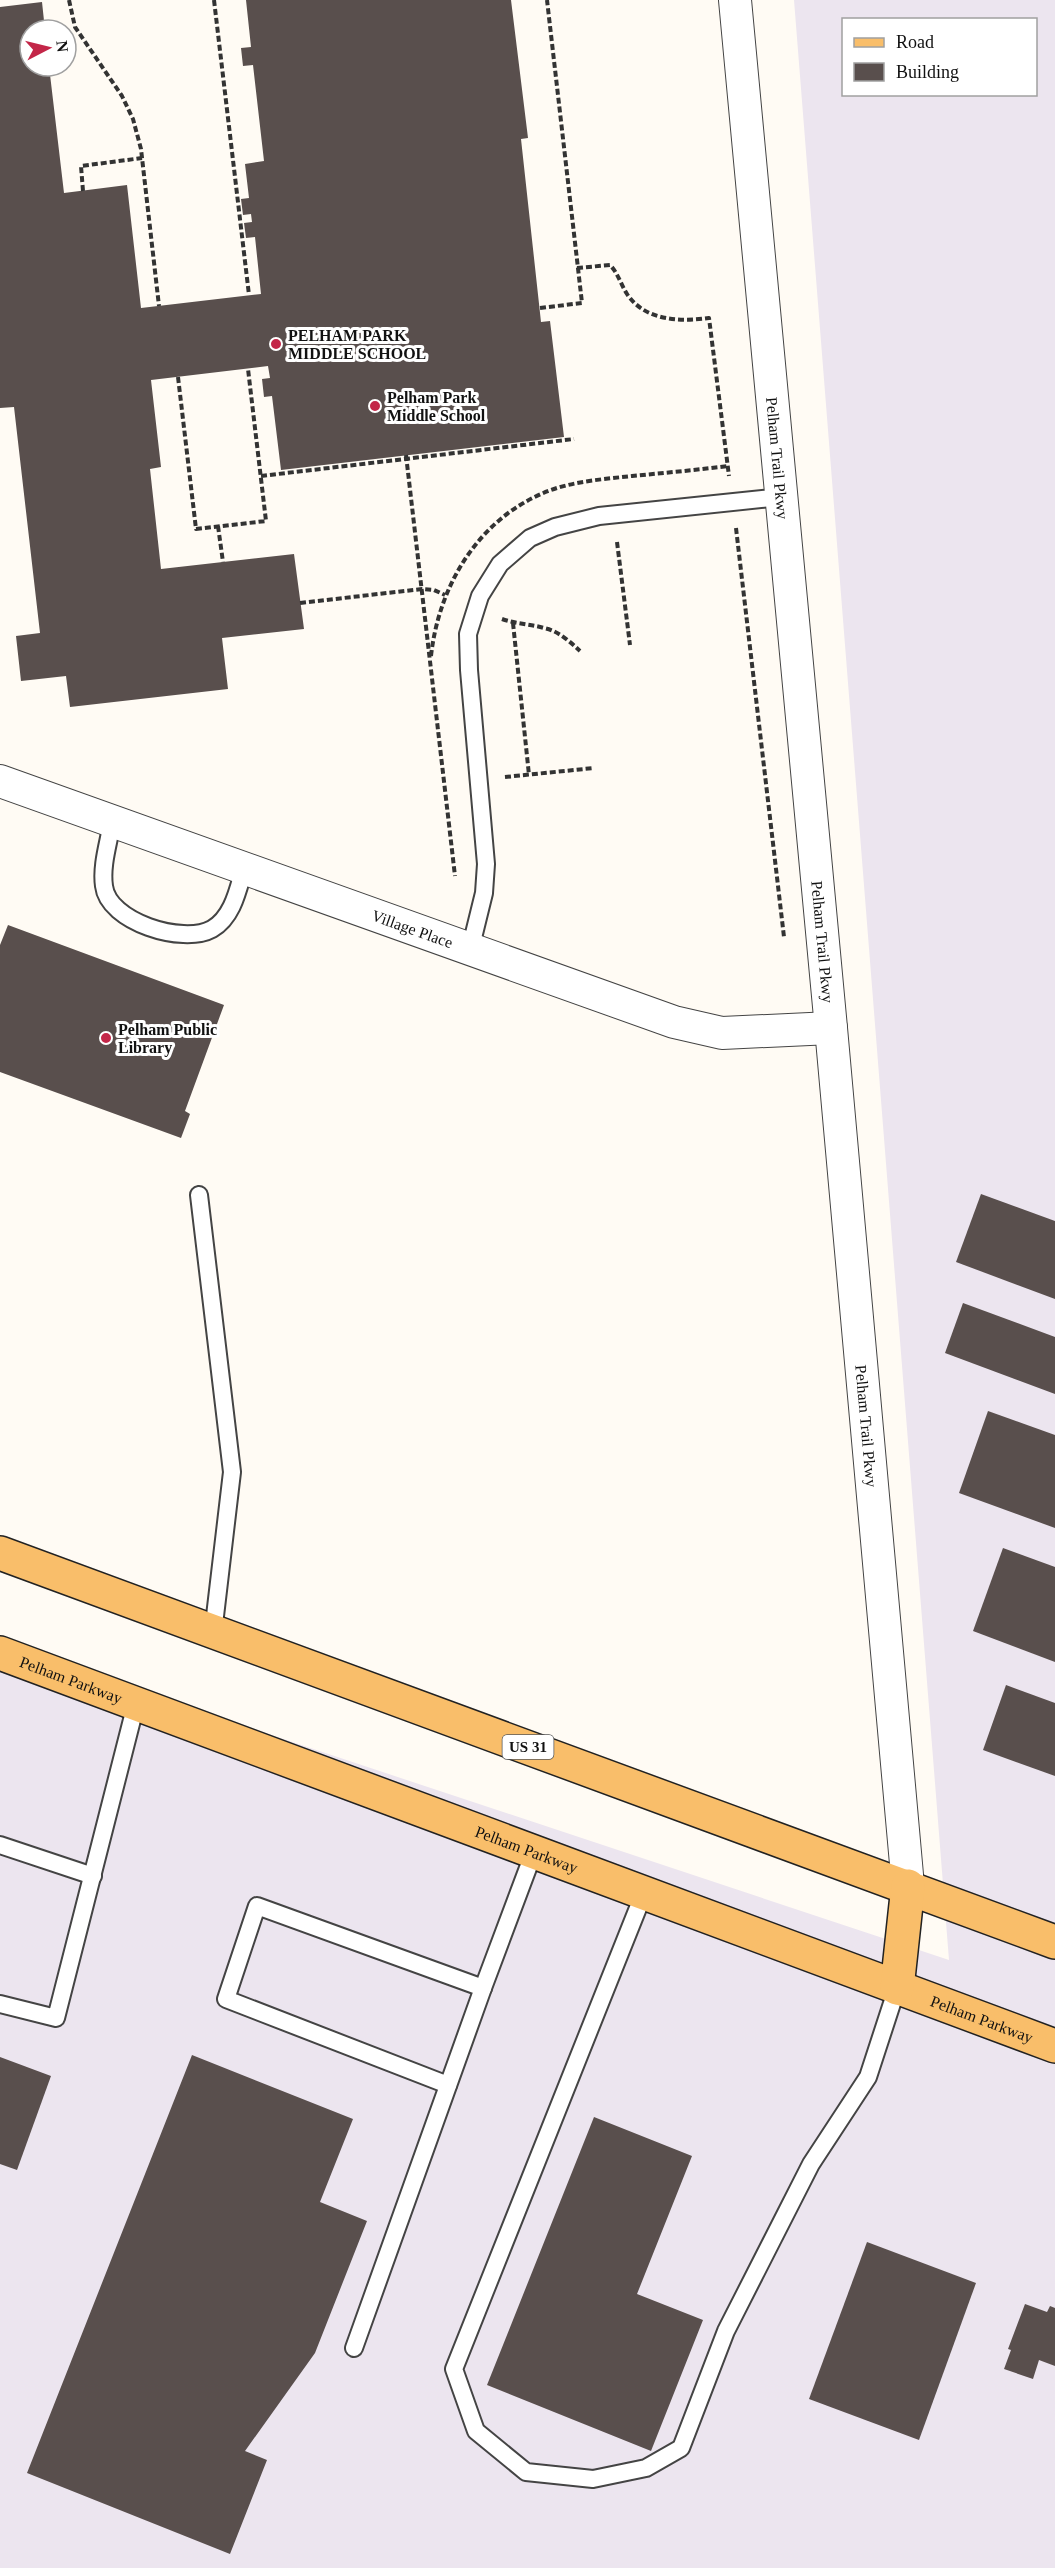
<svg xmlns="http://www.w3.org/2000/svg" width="1055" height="2568" viewBox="0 0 1055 2568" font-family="'Times New Roman',serif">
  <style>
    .industrial { fill: #ece5ef; fill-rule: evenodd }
    .building { fill: #594f4d }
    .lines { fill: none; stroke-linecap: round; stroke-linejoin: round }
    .lane-casing { stroke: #444; stroke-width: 20 }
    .street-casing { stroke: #444; stroke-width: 34 }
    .primary-casing { stroke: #222; stroke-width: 36 }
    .path { stroke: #333; stroke-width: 4; stroke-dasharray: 6 3; stroke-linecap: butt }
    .lane { stroke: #fff; stroke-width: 16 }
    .street { stroke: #fff; stroke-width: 32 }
    .primary { stroke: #f9be6a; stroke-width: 33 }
    .poi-dot { fill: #c32648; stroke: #fff; stroke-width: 2 }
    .labels { text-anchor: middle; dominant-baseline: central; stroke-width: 6; stroke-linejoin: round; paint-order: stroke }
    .shield { fill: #fff; stroke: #585858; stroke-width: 1.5 }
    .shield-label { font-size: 15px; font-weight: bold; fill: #111 }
    .poi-label { font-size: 16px; font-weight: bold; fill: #111; stroke: #fff; text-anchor: start }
    .street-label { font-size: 16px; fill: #111; stroke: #fff }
  </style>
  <rect width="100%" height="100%" fill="#fffbf4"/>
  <path class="industrial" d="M794,0H1055V2568H0V1645L949,1960ZM844,20H1036V94H844Z"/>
  <g class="building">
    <path d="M246,0H511L528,138L521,139L541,322L550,321L564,437L281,470L272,396L264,397L262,379L270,378L268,366L151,380L161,467L150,469L161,569L294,554L304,629L222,638L228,689L70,707L66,676L21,681L16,636L40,633L14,407L0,408V7L42,2L45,30H30V66H49L64,193L127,185L141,308L261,294L255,237L246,238L244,223L252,222L251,214L243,215L241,199L249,198L245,164L264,161L253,65L243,66L241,48L251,47Z"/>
    <path d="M8,925L224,1005L185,1111L190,1114L181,1138L0,1072V945Z"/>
    <path d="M981,1194L1055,1221V1299L956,1262Z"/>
    <path d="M963,1303L1055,1337V1394L945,1353Z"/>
    <path d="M988,1411L1055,1435V1528L959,1493Z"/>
    <path d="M1003,1548L1055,1567V1662L973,1631Z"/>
    <path d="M1006,1685L1055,1703V1776L983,1750Z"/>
    <path d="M192,2055L353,2119L320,2202L367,2221L315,2353L245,2451L267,2460L230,2554L27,2473Z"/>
    <path d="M0,2057L51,2076L17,2170L0,2164Z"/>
    <path d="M594,2117L692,2156L637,2294L703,2320L651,2451L487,2385Z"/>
    <path d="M867,2242L976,2283L919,2440L809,2399Z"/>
    <path d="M1025,2304L1047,2312L1050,2306L1055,2308V2366L1039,2360L1033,2379L1004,2369L1011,2350L1008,2349Z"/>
  </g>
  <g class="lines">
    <g class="lane-casing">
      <g id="lane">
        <path d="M112,822C109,842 101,865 104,886C108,922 183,945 212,929C233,917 238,889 244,869"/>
        <path d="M470,950L484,893L486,864L469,670L468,634L480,596L500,564L530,538L555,527L599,516L781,497"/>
        <path d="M199,1195L232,1472L213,1633"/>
        <path d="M0,1845L93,1876"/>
        <path d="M644,1893L454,2369L476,2431L526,2472L593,2479L646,2468L681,2448L726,2331L811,2164L868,2077L897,1988"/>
        <path d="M0,2004L56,2018L136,1704"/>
        <path d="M448,2085L226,1999L257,1906L483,1988"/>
        <path d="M354,2348L483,1988L534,1852"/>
      </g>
    </g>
    <g class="street-casing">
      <g id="street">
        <path id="s1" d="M735,0L831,1028L908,1886"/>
        <path id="s2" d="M0,781L674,1022L722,1033L831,1028"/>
      </g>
    </g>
    <g class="primary-casing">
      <g id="primary">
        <path d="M0,1553L1055,1942"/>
        <path id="s3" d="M0,1653L1055,2046"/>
        <path d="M897,1988L908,1886"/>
      </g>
    </g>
    <g class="path">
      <path d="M69,0L75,27L122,96L133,119L141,149L159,306"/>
      <path d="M214,0L249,295"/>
      <path d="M83,191L81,166L142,158"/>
      <path d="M577,268L610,265C618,273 621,285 627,294C645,321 680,322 709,318L729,476"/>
      <path d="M540,308L582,303L547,0"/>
      <path d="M178,377L196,529L266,521L248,369"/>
      <path d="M406,455L455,876"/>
      <path d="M261,476L574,439"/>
      <path d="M218,526L223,562"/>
      <path d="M736,528L784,937"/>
      <path d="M617,542L630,645"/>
      <path d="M300,603L422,589L434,590L445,595"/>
      <path d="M502,619C516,624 530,624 544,628C559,631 570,642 580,651"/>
      <path d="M513,623L529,775"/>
      <path d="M431,656C439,584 480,516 551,490C576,481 605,479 632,476C664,473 696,470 728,466"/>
      <path d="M505,777L594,768"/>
    </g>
    <use href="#lane" class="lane"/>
    <use href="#street" class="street"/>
    <use href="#primary" class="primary"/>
  </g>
  <g class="poi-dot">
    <circle cx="276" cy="344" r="6"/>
    <circle cx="375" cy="406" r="6"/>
    <circle cx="106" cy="1038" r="6"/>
  </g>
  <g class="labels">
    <rect class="shield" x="502.5" y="1735" width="51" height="24" rx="4.5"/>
    <g class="shield-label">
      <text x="528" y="1747">US 31</text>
    </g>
    <g class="poi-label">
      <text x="288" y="335">PELHAM PARK<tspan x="288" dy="18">MIDDLE SCHOOL</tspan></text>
      <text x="387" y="397">Pelham Park<tspan x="387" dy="18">Middle School</tspan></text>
      <text x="118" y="1029">Pelham Public<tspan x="118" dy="18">Library</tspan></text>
    </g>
    <g class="street-label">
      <text stroke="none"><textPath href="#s1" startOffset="460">Pelham Trail Pkwy</textPath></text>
      <text stroke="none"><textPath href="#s2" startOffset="438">Village Place</textPath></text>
      <text stroke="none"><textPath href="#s1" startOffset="946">Pelham Trail Pkwy</textPath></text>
      <text stroke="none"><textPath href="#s1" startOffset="1432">Pelham Trail Pkwy</textPath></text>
      <text stroke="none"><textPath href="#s3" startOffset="76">Pelham Parkway</textPath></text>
      <text stroke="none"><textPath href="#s3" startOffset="562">Pelham Parkway</textPath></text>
      <text stroke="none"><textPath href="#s3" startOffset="1048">Pelham Parkway</textPath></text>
    </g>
  </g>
  <rect x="842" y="18" width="195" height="78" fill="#ffffff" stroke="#a0a0a0" stroke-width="1.5"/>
  <rect x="854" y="38" width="30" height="9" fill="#f9be6a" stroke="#a0a0a0" stroke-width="1.5"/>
  <text x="896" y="48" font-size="18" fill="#111111">Road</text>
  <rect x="854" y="63" width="30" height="18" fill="#594f4d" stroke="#a0a0a0" stroke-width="1.5"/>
  <text x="896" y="78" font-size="18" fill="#111111">Building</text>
  <g transform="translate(48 48) rotate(83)"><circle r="28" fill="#ffffff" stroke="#a0a0a0" stroke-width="1.5"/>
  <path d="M0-4.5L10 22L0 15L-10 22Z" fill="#c32648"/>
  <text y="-9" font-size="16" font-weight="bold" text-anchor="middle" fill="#111111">N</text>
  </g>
</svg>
